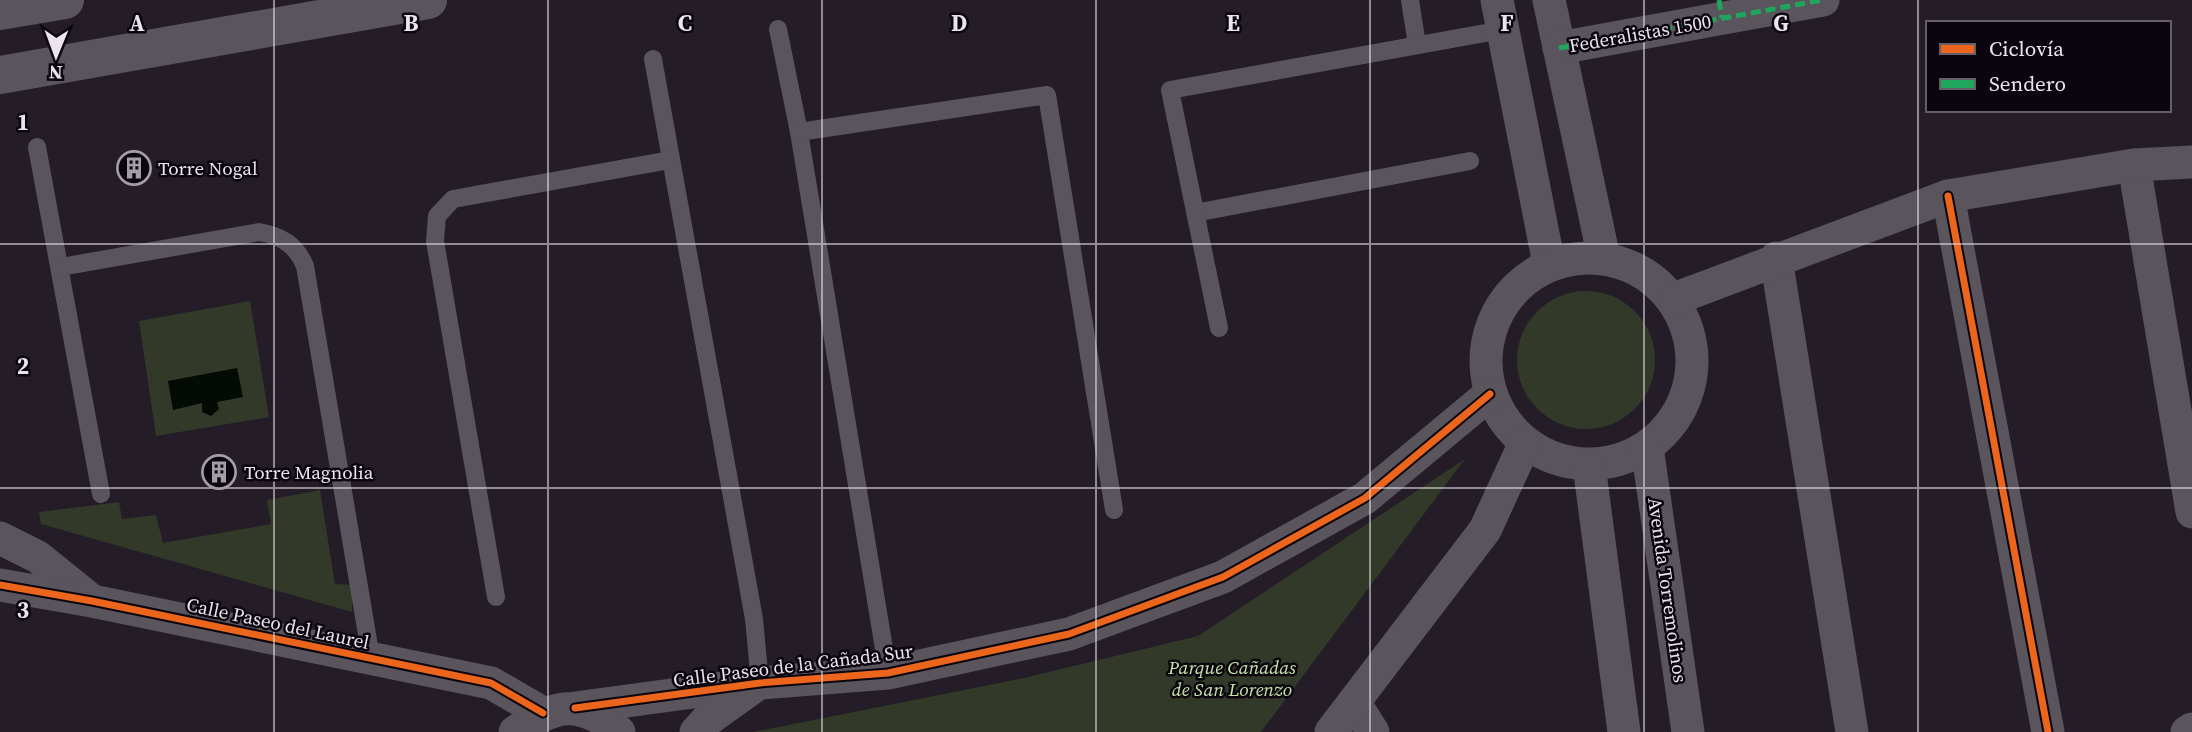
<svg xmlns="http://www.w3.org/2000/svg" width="2192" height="732" viewBox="0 0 2192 732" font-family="'Source Serif 4',serif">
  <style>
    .green { fill: #323929 }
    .water { fill: #040a04 }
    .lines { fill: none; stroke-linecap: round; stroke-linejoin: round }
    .lane { stroke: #5a545c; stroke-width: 18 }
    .street { stroke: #5a545c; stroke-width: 33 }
    .secondary { stroke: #5a545c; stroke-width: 38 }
    .quiet { stroke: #20a55d; stroke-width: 5; stroke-dasharray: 10 5; stroke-linecap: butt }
    .cycleway-casing { stroke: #0b060e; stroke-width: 11 }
    .cycleway { stroke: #eb651d; stroke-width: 7 }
    .grid { fill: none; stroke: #ebe3ef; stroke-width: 2; stroke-opacity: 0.55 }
    .labels { text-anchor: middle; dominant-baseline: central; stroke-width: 5; stroke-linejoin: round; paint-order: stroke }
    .street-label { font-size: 19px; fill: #ebe3ef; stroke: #0b060e }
    .poi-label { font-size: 19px; fill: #ebe3ef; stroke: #0b060e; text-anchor: start }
    .park-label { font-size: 19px; font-style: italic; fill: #c5e3a8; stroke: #0b060e }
    .grid-label { font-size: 23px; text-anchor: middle; font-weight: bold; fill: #ebe3ef; stroke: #0b060e; stroke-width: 5; stroke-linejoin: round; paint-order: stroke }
  </style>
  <rect width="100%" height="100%" fill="#241c27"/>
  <g class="green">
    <circle cx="1586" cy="360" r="69"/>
    <path d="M250,301L269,417L156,436L139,321Z"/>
    <path d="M1465,459L1261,732H753L1024,678L1198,636Z"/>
    <path d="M320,490L335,584L353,585L352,612L41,524L39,512L119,502L122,519L156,515L163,543L271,524L267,500Z"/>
  </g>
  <path class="water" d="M237,368L243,397L217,402L219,409L211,416L202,412V403L173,410L168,381Z"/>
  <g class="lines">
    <g class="lane">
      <path d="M1410,0L1417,45"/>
      <path d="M778,29L799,132L888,673"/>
      <path d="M653,59L754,619L760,683"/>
      <path d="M799,132L1047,95L1114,510"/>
      <path d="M37,147L101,494"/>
      <path d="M1195,213L1470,161"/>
      <path d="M61,267L259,232C282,236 296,245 305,266L371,658"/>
      <path d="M1219,328L1170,90L1502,30"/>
      <path d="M496,597L435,241L437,216L453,199L670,160"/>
    </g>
    <g class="street">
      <path d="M1497,0L1549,264"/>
      <path d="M1549,0L1604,258"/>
      <path d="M1559,48L1823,0"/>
      <path d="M2134,165L2192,512"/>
      <path d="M1948,196L2048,732"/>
      <circle cx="1589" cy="361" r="103"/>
      <path d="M1776,258L1852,732"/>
      <path d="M1674,299L1948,196L2134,165L2192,162"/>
      <path d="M1647,447L1688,732"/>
      <path d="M1589,465L1624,732"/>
      <path d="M0,538L38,557L90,599"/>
      <path d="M0,585L92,601L491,683L543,713"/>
      <path d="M1354,702L1373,732"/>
      <path d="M575,708L760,683L888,673L1069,634L1223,577L1365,498L1490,394"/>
      <path d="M515,732C555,704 579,698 619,732"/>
      <path d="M696,732L706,721L755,686"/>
      <path d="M1331,732L1485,530L1525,443"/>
      <path d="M2187,732L2192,729"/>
    </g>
    <g class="secondary">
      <path d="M0,11L65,0"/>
      <path d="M0,75L428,0"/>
    </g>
    <g class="quiet">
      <path d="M1719,0L1722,18"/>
      <path d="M1559,48L1823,0"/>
    </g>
    <g class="cycleway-casing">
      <g id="cycleway">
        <path d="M1948,196L2048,732"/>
        <path d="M0,585L92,601L491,683L543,713"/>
        <path d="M575,708L760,683L888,673L1069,634L1223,577L1365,498L1490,394"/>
      </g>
    </g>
    <use href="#cycleway" class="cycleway"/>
  </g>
  <path class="grid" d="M274,0V732M548,0V732M822,0V732M1096,0V732M1370,0V732M1644,0V732M1918,0V732M0,244H2192M0,488H2192"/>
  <defs>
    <g id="building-ring" transform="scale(1.75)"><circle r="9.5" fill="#0b060e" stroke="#a59da9" stroke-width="1.5"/><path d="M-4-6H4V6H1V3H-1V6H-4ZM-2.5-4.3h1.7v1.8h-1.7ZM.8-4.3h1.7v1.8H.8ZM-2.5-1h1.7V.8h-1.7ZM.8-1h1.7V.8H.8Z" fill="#a59da9"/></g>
  </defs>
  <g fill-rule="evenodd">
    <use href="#building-ring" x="134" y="168"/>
    <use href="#building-ring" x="219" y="472"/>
  </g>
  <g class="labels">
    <g class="street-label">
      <text transform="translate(1640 33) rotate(-10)">Federalistas 1500</text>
      <text transform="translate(1668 590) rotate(82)">Avenida Torremolinos</text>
      <text transform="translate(278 623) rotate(12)">Calle Paseo del Laurel</text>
      <text transform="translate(793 665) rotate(-7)">Calle Paseo de la Cañada Sur</text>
    </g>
    <g class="poi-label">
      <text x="158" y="168">Torre Nogal</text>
      <text x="244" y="472">Torre Magnolia</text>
    </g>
    <g class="park-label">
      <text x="1232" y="667">Parque Cañadas<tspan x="1232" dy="22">de San Lorenzo</tspan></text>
    </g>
  </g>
  <g class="grid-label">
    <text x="137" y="31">A</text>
    <text x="411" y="31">B</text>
    <text x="685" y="31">C</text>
    <text x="959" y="31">D</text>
    <text x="1233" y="31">E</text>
    <text x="1507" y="31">F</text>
    <text x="1781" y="31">G</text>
    <text x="23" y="130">1</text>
    <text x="23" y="374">2</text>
    <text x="23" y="618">3</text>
  </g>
  <rect x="1926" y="21" width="245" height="91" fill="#0b060e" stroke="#655e68" stroke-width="2"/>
  <rect x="1940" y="44" width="35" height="10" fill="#eb651d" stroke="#655e68" stroke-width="2"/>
  <text x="1989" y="56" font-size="21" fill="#ebe3ef">Ciclovía</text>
  <rect x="1940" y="79" width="35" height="10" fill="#20a55d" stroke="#655e68" stroke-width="2"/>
  <text x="1989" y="91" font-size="21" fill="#ebe3ef">Sendero</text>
  <g transform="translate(56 56) rotate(181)" stroke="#0b060e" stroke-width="5" paint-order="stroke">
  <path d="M0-5L12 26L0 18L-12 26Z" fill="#ebe3ef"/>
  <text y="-10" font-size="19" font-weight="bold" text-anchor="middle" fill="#ebe3ef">N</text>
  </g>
</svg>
